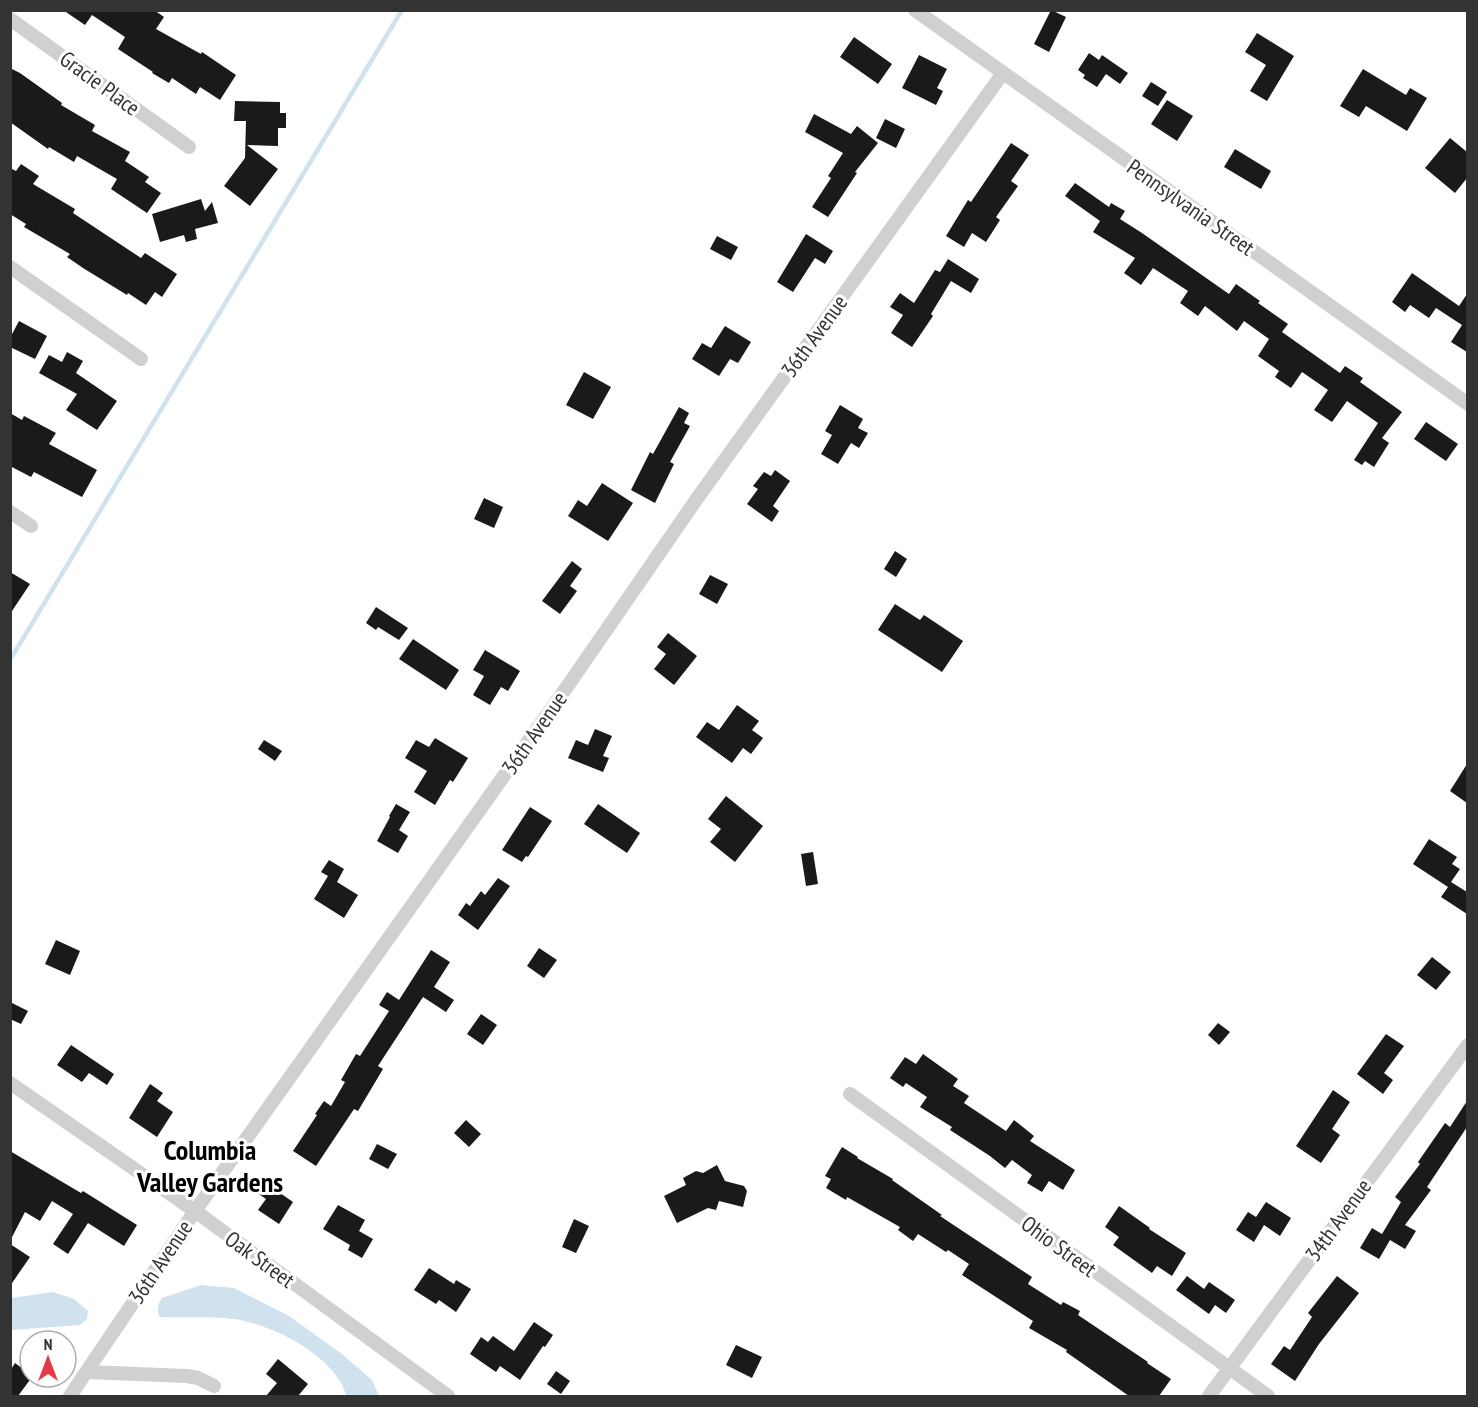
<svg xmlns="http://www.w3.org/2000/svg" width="1478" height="1407" viewBox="0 0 1478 1407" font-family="'PT Sans Narrow',sans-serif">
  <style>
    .water { fill: #cfe2ee }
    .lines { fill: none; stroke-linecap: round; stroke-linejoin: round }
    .stream { stroke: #cfe2ee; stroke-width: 4.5 }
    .building { fill: #1a1a1a }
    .street { stroke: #d0d0d0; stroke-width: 14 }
    .labels { text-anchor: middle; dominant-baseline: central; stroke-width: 6; stroke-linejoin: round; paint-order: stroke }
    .street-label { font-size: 22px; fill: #333; stroke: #fff }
    .district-label { font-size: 28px; font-weight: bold; fill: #000; stroke: #fff }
  </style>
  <rect width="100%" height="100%" fill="#fff"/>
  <g class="water">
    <path d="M201,1285L234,1288L289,1316L342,1354L372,1380L379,1396H347C344,1391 343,1384 339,1380C320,1349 269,1324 234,1319C209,1316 184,1318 160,1317C156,1309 158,1305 162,1298Z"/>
    <path d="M53,1292L74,1299L88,1311L87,1319L80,1325L11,1330V1298Z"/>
  </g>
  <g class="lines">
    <path class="stream" d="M10,660L402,10"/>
  </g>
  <g class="building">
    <path d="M63,10H154L164,17L156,29L201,54L202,52L236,75L220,100L200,87L196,94L172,78L169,83L152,73L153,72L118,49L125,37L92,15L85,25Z"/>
    <path d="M1051,10L1066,17L1049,52L1034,44Z"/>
    <path d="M1257,33L1294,56L1267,101L1250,91L1266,65L1245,52Z"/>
    <path d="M854,37L892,64L878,84L840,57Z"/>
    <path d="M1089,53L1099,60L1102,55L1128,73L1120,84L1106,74L1097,87L1083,78L1085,75L1078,70Z"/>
    <path d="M919,55L947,69L937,88L943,91L936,105L902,88Z"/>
    <path d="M10,68L20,73L62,103L61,105L95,125L92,131L130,152L125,161L149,177L145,182L161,193L147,213L111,189L117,179L77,156L74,162L49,147L48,149L10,122Z"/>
    <path d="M1363,69L1406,95L1410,88L1427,98L1407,131L1366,106L1359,117L1340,106Z"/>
    <path d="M1151,82L1167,92L1158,106L1142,96Z"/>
    <path d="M1167,100L1193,116L1177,141L1151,124Z"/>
    <path d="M235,101L280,102V113H286V128H278V146L247,145L278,169L250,206L224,186L245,158L246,121H234Z"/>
    <path d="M814,114L851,134L857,126L878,143L855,172L857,173L828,217L812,207L831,178L828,176L843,153L805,132Z"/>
    <path d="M885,119L905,129L896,148L876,138Z"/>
    <path d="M1450,138L1467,152V178L1455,193L1425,168Z"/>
    <path d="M1011,143L1029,155L1011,181L1018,186L996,217L1000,220L986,242L972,233L964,247L946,236L968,200L971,202Z"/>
    <path d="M1235,149L1271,171L1261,189L1224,167Z"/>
    <path d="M21,164L39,176L33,184L75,209L73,213L141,258L145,253L177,274L162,297L155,292L146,305L128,293L127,295L83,268L67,257L70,254L24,227L26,224L10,214V168L16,171Z"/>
    <path d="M1075,183L1109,207L1111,203L1125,211L1120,219L1142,233L1229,294L1236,284L1260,301L1258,303L1288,324L1282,332L1340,373L1345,366L1363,378L1360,382L1402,412L1382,438L1389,443L1374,467L1365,461L1362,465L1354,460L1378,423L1347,401L1332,422L1314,410L1328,390L1302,372L1291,388L1275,377L1279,371L1258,356L1269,339L1244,321L1237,331L1205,306L1198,316L1180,303L1188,291L1153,268L1141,285L1124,273L1135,258L1093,232L1100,221L1065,196Z"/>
    <path d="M201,199L205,211L212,202L218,223L195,229L197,239L186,242L184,235L160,242L152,214Z"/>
    <path d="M806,234L833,251L825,264L815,258L793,292L777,282Z"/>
    <path d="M717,236L738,247L731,260L710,249Z"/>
    <path d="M948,259L979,279L971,293L951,281L931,314L933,316L912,347L891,333L903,315L890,307L900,293L914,303L935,270L940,272Z"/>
    <path d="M1412,273L1459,306L1467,294V352L1451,342L1462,325L1436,308L1429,318L1410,305L1405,312L1392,302Z"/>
    <path d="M19,321L47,336L35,359L10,347V338Z"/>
    <path d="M725,326L751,342L738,363L730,359L719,376L692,359L702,343L711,348Z"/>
    <path d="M67,352L83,361L76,373L117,401L97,430L66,410L77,394L39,373L49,355L62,362Z"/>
    <path d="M584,372L611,387L593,419L566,405Z"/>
    <path d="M840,405L863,419L858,428L868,433L859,448L851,443L838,464L821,454L832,435L825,431Z"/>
    <path d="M679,407L689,413L684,423L690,426L670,462L674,464L655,503L631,490L650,452L653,454Z"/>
    <path d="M10,413L22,420L24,416L56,433L49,444L97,470L82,497L34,472L31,477L10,466Z"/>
    <path d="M1426,422L1458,444L1446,461L1414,439Z"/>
    <path d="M775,470L790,481L773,506L779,511L772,522L747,504L758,489L753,486L764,472L771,476Z"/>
    <path d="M602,483L633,503L608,541L568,516L578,500L587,506Z"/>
    <path d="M484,498L503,507L494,528L474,519Z"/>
    <path d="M895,551L907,559L896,577L884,569Z"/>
    <path d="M572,561L582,569L570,586L577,591L560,614L542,601Z"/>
    <path d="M10,572L30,584L10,614Z"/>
    <path d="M710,575L728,584L717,604L699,594Z"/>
    <path d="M895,604L920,620L924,615L963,641L942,672L878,630Z"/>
    <path d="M376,607L408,628L399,640L378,627L376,630L366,623Z"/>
    <path d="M668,633L697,656L674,685L654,669L666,654L657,647Z"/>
    <path d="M413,639L459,670L446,690L399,659Z"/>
    <path d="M485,650L520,671L508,691L501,687L490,705L473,695L484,676L473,670Z"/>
    <path d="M737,705L759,721L752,730L763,738L751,754L743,748L732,763L696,737L707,722L719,730Z"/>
    <path d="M595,729L612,736L603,756L609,758L603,772L568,758L576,740L588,745Z"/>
    <path d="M435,738L468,758L453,782L450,780L435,805L414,792L427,771L405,758L416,740L429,747Z"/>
    <path d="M264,740L282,751L275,761L258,749Z"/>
    <path d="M1467,764V803L1450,791Z"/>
    <path d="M726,796L763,826L735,862L710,842L721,829L708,819Z"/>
    <path d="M396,804L410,812L399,830L408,836L398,853L377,841L390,817L389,816Z"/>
    <path d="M598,804L640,833L627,853L584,824Z"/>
    <path d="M530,807L552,821L528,857L526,856L522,862L502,850Z"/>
    <path d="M1429,839L1457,857L1452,864L1460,869L1451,882L1467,892V914L1441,897L1448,887L1413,864Z"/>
    <path d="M813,852L818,884L806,886L801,854Z"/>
    <path d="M329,860L344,869L337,882L358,895L344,918L314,899L328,876L321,872Z"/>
    <path d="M498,878L510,886L478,930L458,915L466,903L470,906L481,891L485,895Z"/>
    <path d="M56,940L80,951L70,975L45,964Z"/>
    <path d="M539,948L557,960L544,978L527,966Z"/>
    <path d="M431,950L450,962L434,987L454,1000L446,1012L423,997L378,1066L383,1069L358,1111L354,1109L316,1166L293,1151L317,1115L315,1114L324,1101L331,1106L345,1082L341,1080L356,1054L360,1056L389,1011L379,1005L387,992L399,1000Z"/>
    <path d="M1432,957L1451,972L1436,990L1417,975Z"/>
    <path d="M10,1002L28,1011L21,1024L10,1019Z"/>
    <path d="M481,1014L497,1025L483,1045L467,1034Z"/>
    <path d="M1218,1023L1230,1032L1219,1045L1208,1035Z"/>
    <path d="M1386,1034L1404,1046L1384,1073L1393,1080L1383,1094L1357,1074Z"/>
    <path d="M71,1045L114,1074L107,1085L89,1073L82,1082L57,1065Z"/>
    <path d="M923,1054L958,1079L953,1086L969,1096L964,1103L1006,1131L1014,1120L1034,1136L1030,1141L1075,1170L1063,1190L1049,1181L1042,1192L1027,1183L1032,1175L1012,1160L1005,1168L990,1156L950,1130L952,1127L920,1107L927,1097L906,1083L903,1087L890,1078L905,1057L916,1064Z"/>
    <path d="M150,1084L163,1093L157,1101L173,1112L157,1137L129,1118Z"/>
    <path d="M1333,1090L1350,1102L1332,1129L1340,1135L1321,1163L1296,1146Z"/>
    <path d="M1467,1101V1127L1427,1187L1431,1190L1405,1225L1416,1231L1405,1249L1390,1240L1379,1259L1360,1248L1372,1228L1382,1234L1401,1202L1395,1197L1420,1164L1418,1162L1445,1123L1450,1127Z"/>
    <path d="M466,1120L481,1134L469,1147L454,1133Z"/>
    <path d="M377,1144L397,1154L388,1169L369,1159Z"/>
    <path d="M842,1147L858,1157L857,1158L893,1179L892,1180L942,1215L940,1216L1032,1277L1028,1284L1061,1305L1063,1302L1080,1311L1078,1315L1148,1362L1147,1363L1171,1379L1159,1396H1129L1066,1352L1067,1350L1029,1328L1033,1321L962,1275L969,1264L948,1250L946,1252L918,1234L913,1241L898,1230L900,1227L847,1197L846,1200L826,1188L831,1179L825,1176Z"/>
    <path d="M10,1151L81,1193L83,1191L137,1225L124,1246L88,1223L68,1254L53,1244L73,1214L52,1201L40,1221L25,1212L10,1241Z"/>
    <path d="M717,1165L725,1181L744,1186L747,1191L743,1207L719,1201L716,1210L708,1208L677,1223L664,1196L686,1185L683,1178L696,1171L703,1173Z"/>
    <path d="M257,1177L293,1202L279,1224L258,1210L266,1199L250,1188Z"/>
    <path d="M1266,1202L1291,1218L1280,1236L1264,1225L1254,1242L1236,1230L1248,1212L1256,1217Z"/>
    <path d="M338,1205L365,1220L359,1231L373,1239L362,1258L348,1250L350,1245L323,1229Z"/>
    <path d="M1119,1206L1150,1228L1149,1229L1186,1253L1172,1276L1157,1266L1152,1273L1113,1245L1119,1237L1105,1227Z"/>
    <path d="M574,1219L589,1226L576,1253L562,1247Z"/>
    <path d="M10,1244L30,1257L10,1286Z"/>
    <path d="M429,1268L454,1284L456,1280L471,1289L456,1312L439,1300L436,1304L414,1290Z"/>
    <path d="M1187,1276L1204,1289L1209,1282L1235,1300L1226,1313L1215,1305L1209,1314L1176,1290Z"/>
    <path d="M1337,1276L1359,1293L1319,1344L1295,1381L1271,1364L1284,1346L1290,1350L1312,1317L1308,1313Z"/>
    <path d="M534,1322L553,1335L545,1347L543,1346L520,1380L500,1366L496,1372L470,1354L481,1337L488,1342L493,1336L514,1351Z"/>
    <path d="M736,1345L762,1357L752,1378L726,1365Z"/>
    <path d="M278,1359L308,1384L298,1396H266L277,1383L266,1374Z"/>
    <path d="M15,1363L30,1374V1377H32L18,1396H10V1371Z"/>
    <path d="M556,1371L570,1381L561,1394L547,1384Z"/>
  </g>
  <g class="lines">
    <g class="street">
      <path d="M915,10L1468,404"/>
      <path d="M10,19L189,147"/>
      <path d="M10,267L141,359"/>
      <path d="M10,512L31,526"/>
      <path d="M10,1083L195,1211L448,1396"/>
      <path d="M850,1094L1268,1396"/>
      <path d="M87,1372L187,1376L198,1378L214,1386"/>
      <path d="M70,1396L195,1211L569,684L696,500L1003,73"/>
      <path d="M1209,1396L1468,1045"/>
    </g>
  </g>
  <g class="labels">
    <g class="street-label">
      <text transform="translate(100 83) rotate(36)">Gracie Place</text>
      <text transform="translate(1191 207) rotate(35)">Pennsylvania Street</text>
      <text transform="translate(814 336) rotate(-54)">36th Avenue</text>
      <text transform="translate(534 733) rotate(-55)">36th Avenue</text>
      <text transform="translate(1338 1220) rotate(-54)">34th Avenue</text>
      <text transform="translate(1059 1246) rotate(36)">Ohio Street</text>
      <text transform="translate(260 1259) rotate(36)">Oak Street</text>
      <text transform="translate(160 1262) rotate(-56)">36th Avenue</text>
    </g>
    <g class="district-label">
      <text x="210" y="1149">Columbia<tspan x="210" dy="32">Valley Gardens</tspan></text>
    </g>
  </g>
  <rect width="1478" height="1407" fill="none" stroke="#333333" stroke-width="24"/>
  <g transform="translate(48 1359)"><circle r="28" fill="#ffffff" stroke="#adadad" stroke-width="1.5"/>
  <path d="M0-4.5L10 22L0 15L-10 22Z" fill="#e63946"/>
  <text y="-9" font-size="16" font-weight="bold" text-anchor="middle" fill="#333333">N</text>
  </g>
</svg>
